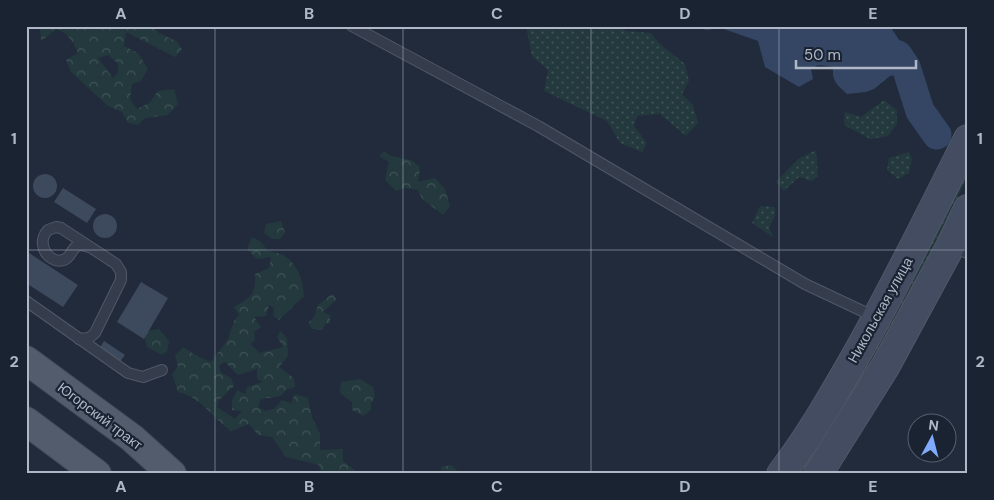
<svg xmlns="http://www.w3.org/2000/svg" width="994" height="500" viewBox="0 0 994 500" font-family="'DM Sans',sans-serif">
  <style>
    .grass { fill: url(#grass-dots) }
    .forest { fill: url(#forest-crowns); fill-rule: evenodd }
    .water { fill: #344664 }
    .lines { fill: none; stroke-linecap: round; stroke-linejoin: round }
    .river { stroke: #344664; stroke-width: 29 }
    .building { fill: #3d495c }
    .lane-casing { stroke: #505867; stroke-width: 12 }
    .secondary-casing { stroke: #505867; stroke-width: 30 }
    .primary-casing { stroke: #3e4655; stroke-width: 30 }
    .lane { stroke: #353d4c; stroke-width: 10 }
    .secondary { stroke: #434c60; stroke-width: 28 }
    .primary { stroke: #535c6d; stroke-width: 28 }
    .grid { fill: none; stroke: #b0b8c8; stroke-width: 1; stroke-opacity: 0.55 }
    .labels { text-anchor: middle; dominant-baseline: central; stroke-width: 4.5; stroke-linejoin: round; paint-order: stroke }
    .street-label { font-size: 14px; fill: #b0b8c8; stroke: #1a2331 }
    .neatline { fill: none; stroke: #b0b8c8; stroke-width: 2 }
    .grid-label { font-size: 16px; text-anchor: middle; font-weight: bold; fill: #b0b8c8 }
  </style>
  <defs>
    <pattern id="grass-dots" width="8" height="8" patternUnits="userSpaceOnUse" patternTransform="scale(1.25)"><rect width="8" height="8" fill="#23393d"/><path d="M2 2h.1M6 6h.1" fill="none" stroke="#405458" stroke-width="1.8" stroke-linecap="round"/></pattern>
    <pattern id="forest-crowns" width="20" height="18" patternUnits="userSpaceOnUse" patternTransform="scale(1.25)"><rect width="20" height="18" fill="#23393d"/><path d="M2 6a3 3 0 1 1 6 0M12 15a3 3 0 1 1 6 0" fill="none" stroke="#405458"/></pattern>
  </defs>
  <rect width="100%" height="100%" fill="#212b3c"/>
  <g class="grass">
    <path d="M526,26H623L625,31L651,33L659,43L685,64L689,81L682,94L693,105L698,123L686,136L660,114L637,116L634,126L647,143L642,152L620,143L607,121L544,91L548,70L532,56Z"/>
    <path d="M884,100L897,110V124L888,136L870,139L844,125L845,112L861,117Z"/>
    <path d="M816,150L818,176L812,181L799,177L784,191L776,182L798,159Z"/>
    <path d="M909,152L912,159L909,173L898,179L887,170L889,158Z"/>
    <path d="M968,156V176L887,340L812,462L803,474H791Z"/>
    <path d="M760,206L775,207V216L769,227L773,237L752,223Z"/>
  </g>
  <g class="forest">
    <path d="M40,26H152L159,33L178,42L182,50L175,57L126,32L124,46L138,53L148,69L141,81L132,84L130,99L137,109L149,103L158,91L174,89L178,104L168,115L145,118L138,125L128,123L122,112L108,106L71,72L66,60L78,53C74,43 68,33 57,29L41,41ZM109,55L118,64V72L113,78L98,58Z"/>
    <path d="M384,151L391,156L411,160L420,167L418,182L435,178L445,189L450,206L443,215L422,199L418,190L406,188L396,191L385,180L389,162L379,156Z"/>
    <path d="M281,221L285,232L280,239H272L264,233L266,224Z"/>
    <path d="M252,237L261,242L267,250C272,252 279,253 283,255C298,264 303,280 304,296L279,320L273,316L274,308L269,305L266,316L254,317L261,327L254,332L255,340L250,344L260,353L283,347L277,337L280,331L287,338L288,356L279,367L294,378L295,387L286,390L281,396L261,399L258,407L265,411L274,409L282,400L291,403L295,394L308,398L312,417L320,434V450L343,449V461L355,470V474H321L319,465L286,457L272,437L258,435L249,424L231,431C210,416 203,398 178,392L172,374L178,367L175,356L183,347L197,356L211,362L228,339L234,321L239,315L234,307C251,298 256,294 255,274L269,268L271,257L257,259L247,249ZM225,362L238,375L257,369V379L263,382L247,387L245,394L237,390L232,400V410L242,411L235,419L217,407L218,401L234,386L231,378L221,373L219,365Z"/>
    <path d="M332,294L337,299L323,312L330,315V323L325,324L323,330L312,329L308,323L314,317L318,305Z"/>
    <path d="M159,329L169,341L167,351L162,355L147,347L145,339L147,331Z"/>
    <path d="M360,379L373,387L375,397L371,403V410L363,416L352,410V402L340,393L341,382Z"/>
    <path d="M451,465L459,472V474H441V467Z"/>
  </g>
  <path class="water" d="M698,26H890L901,43L906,67L896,75L890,76L874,89L866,92L847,94C836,84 832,81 833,67L818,65L811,69L813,79L799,87L765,67L758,41L721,28L706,30Z"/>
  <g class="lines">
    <path class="river" d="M827,26L860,42L898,55L906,67L920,111L937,135"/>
  </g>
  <g class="building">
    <circle cx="45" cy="186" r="12"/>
    <path d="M63,188L96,209L87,223L54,202Z"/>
    <circle cx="105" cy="226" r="12"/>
    <path d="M26,251L78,285L63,307L26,283Z"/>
    <path d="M141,282L168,298L144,339L117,322Z"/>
    <path d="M104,341L125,355L119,363L99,349Z"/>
  </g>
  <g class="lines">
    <g class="lane-casing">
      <g id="lane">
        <path d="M352,26L538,126L805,284L875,317"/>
        <path d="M951,247L968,253"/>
        <path d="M26,301L128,373L143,377L162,370"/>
        <path d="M79,339L89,338L95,333L121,280V272L116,264L61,228L56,227L48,230C44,234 42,240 43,245C44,255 57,266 67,258C71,255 72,249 77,246C81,244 85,246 89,247"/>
      </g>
    </g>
    <g class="secondary-casing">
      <g id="secondary">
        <path d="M781,474C810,436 834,394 858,352C897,282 932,211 968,139"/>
        <path d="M818,474L885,367L950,247L968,209"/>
      </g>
    </g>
    <g class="primary-casing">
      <g id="primary">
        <path d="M26,360L132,438L172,474"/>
        <path d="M26,421L97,474"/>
      </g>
    </g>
    <use href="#lane" class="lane"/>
    <use href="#secondary" class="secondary"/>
    <use href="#primary" class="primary"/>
  </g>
  <path class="grid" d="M215,26V474M403,26V474M591,26V474M779,26V474M26,250H968"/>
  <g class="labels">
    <g class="street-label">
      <text transform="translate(880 310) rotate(-61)">Никольская улица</text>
      <text transform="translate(100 416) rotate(37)">Югорский тракт</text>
    </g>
  </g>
  <rect width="994" height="500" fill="none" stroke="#1a2331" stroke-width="55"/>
  <g transform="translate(932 438) rotate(7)"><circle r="24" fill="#1a2331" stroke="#565f6d"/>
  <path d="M0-4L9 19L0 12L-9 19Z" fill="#80aafd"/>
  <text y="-8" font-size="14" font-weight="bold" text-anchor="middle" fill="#b0b8c8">N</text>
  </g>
  <path d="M796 60v8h120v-8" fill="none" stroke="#b0b8c8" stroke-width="2.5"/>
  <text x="804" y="60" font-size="15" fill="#b0b8c8" stroke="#1a2331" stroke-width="4" paint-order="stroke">50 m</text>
  <rect x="28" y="28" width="938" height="444" class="neatline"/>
  <g class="grid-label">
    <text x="121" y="19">A</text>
    <text x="309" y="19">B</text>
    <text x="497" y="19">C</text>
    <text x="685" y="19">D</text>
    <text x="873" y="19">E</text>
    <text x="14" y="144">1</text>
    <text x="980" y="144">1</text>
    <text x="14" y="367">2</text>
    <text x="980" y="367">2</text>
    <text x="121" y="492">A</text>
    <text x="309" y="492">B</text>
    <text x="497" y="492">C</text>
    <text x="685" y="492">D</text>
    <text x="873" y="492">E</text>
  </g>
</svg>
